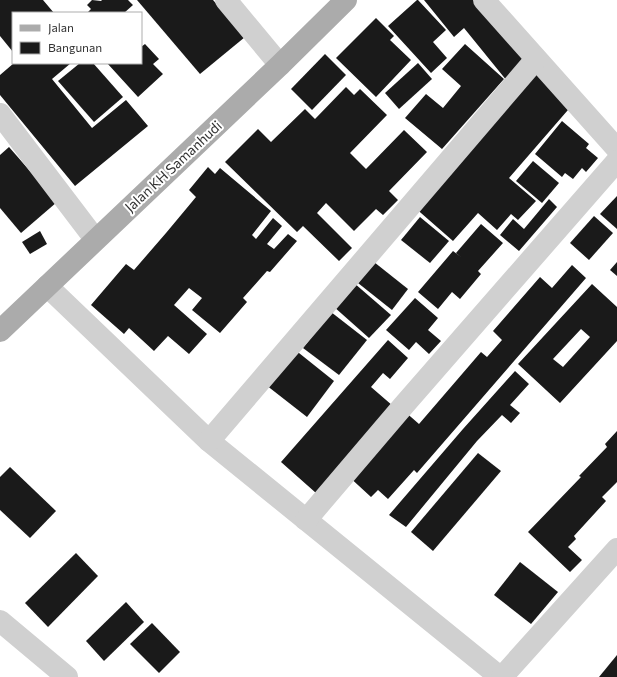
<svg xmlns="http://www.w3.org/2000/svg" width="617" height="677" viewBox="0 0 617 677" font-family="Commissioner,sans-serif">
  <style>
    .building { fill: #1a1a1a; fill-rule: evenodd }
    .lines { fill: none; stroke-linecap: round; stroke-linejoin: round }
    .street { stroke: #d0d0d0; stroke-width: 22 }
    .primary { stroke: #ababab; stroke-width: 22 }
    .labels { text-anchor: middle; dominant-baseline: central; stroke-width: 4; stroke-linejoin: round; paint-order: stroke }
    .street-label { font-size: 14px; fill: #333; stroke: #fff }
  </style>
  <rect width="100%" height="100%" fill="#fff"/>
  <g class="building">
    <path d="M0,0H43L54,13H13V52L0,36Z"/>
    <path d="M92,0L101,1L102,0H128L133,5L124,13H87L91,9L87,5Z"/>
    <path d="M137,0H213L245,37L200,74Z"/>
    <path d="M417,0H418L446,30L433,42L447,58L431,73L388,26Z"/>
    <path d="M424,0H481L532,62L507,81L464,28L454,37Z"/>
    <path d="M376,18L394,36L390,40L411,60L376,97L336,58Z"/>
    <path d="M145,44L159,59L153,64L163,74L138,97L107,63H141V47Z"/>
    <path d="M465,44L504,79L442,149L405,118L426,94L443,108L461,86L442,69Z"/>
    <path d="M325,54L346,75L312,110L291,89Z"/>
    <path d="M14,63H71L52,79L92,128L126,100L148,126L75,186L0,95V75Z"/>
    <path d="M80,63H93L123,97L94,122L58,81Z"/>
    <path d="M418,63L432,79L399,109L385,93Z"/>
    <path d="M534,69L574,103L509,178L536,201L518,220L511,214L497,230L478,213L453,241L413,206Z"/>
    <path d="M346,87L354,95L360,89L387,115L350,153L366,169L404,130L427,152L389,191L398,200L383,215L376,209L354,231L326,203L317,213L352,248L339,261L303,226L297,232L225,162L258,129L271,142L305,109L315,119Z"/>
    <path d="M562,121L589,144L586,148L598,158L586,172L582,168L573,179L565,173L562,177L535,154Z"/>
    <path d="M9,147L57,202L21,233L0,208V155Z"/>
    <path d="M533,161L559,183L542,203L516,181Z"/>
    <path d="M208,167L215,174L220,168L271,211L252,235L256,239L273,218L282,226L267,244L274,249L288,234L297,241L270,272L267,271L243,298L247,302L220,333L192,310L202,298L189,288L174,305L207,334L189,354L168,336L154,351L129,328L124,334L91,305L126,264L134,270L166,233L196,197L189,190Z"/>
    <path d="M617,196V229L600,214Z"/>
    <path d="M549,199L557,207L519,251L500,235L513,219L524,229Z"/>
    <path d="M594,216L613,233L589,260L570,243Z"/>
    <path d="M420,217L449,241L430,263L401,240Z"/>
    <path d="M481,224L503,243L478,271L481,274L460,299L452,292L438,309L418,292L453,251L461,257L456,253Z"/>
    <path d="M40,231L47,244L30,254L22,242Z"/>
    <path d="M374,262L408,289L392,310L358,283Z"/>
    <path d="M617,262V276L610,270Z"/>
    <path d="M572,265L586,278L417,473L414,470L388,499L378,490L371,497L346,474L403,410L419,424L481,352L487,357L502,340L493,331L540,277L552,288Z"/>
    <path d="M354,283L391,315L369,338L333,306Z"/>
    <path d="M592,284L617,307V341L560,403L518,364ZM581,329L590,337L563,367L553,359Z"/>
    <path d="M415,298L438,318L428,330L441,341L429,354L416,342L409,350L386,330Z"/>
    <path d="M331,312L367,340L339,375L303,348Z"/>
    <path d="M388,340L408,358L390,379L383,373L371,387L393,406L316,493L281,462Z"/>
    <path d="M294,349L334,381L307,417L266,385Z"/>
    <path d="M515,371L529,384L510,405L520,413L511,423L502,415L477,441L406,527L389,515L463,429Z"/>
    <path d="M617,431V482L602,497L606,501L574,536L576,539L568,547L582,560L570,572L528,532L581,477L579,476L607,447L605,444Z"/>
    <path d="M478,453L501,471L433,551L411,532Z"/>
    <path d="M10,467L56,511L30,538L0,510V477Z"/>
    <path d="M76,553L98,576L48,627L25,603Z"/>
    <path d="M520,562L558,592L531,624L494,595Z"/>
    <path d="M126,602L144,622L104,661L86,641Z"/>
    <path d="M152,623L180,652L159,673L130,644Z"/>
    <path d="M617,655V677H599Z"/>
  </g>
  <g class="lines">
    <g class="street">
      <path d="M226,0L280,65"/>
      <path d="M484,0L617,149"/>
      <path d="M0,114L95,239"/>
      <path d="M47,286L209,441L500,677"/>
      <path d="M209,441L536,59"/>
      <path d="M306,520L404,405L617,161"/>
      <path d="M0,621L67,677"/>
      <path d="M502,677L617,549"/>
    </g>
    <path class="primary" d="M0,331L280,65L346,0"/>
  </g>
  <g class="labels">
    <g class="street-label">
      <text transform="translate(173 166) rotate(-43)">Jalan KH Samanhudi</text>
    </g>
  </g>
  <rect x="12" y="12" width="130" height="52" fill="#ffffff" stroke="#adadad"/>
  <rect x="20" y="25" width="20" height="6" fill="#ababab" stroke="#adadad"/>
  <text x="48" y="32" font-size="12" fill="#333333">Jalan</text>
  <rect x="20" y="42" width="20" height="12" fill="#1a1a1a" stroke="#adadad"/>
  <text x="48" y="52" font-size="12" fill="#333333">Bangunan</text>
</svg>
